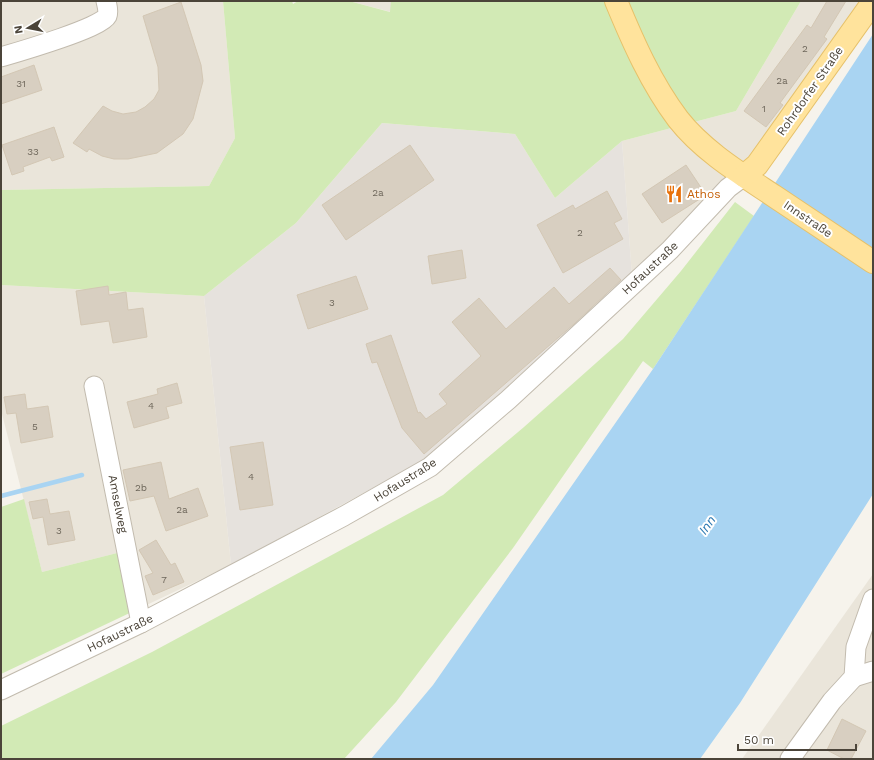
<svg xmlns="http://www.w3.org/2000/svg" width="874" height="760" viewBox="0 0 874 760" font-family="'Work Sans',sans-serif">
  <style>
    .residential { fill: #eae5da }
    .industrial { fill: #e6e2dd }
    .green { fill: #d2eab5 }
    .water { fill: #a9d4f2 }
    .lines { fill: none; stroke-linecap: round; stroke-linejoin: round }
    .stream { stroke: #a9d4f2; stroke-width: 4.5 }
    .building { fill: #d8cfc1; stroke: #d3c7b4 }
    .minor-casing { stroke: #c2bbae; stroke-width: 21 }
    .major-casing { stroke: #e6c16a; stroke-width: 24 }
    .minor { stroke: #fff; stroke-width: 19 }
    .major { stroke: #ffe39c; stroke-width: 22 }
    .labels { text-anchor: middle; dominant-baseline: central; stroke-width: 4; stroke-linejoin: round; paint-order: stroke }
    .number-label { font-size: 10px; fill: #6e675b }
    .street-label { font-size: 12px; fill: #4b4439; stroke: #fff }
    .food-label { font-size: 12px; fill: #c56008; stroke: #fff; text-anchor: start }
    .water-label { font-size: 13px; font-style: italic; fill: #2e7ab2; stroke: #fff }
  </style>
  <rect width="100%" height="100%" fill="#f6f3ec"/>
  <g class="residential">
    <path d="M1,1H223L235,138L209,186L1,190Z"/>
    <path d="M349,1H391V12Z"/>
    <path d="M801,1H865L766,145L632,276L622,141L736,111Z"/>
    <path d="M1,285L204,296L231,565L136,610L121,552L42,572L1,410Z"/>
    <path d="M873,574V759H742Z"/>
  </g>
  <path class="industrial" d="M382,123L515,134L555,198L622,141L632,276L426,459L231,565L204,296L296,223Z"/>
  <g class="green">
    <path d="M223,1H292L293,4L298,1H349L390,12L391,1H801L736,111L622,141L555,198L515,134L382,123L296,223L204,296L1,285V190L209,186L235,138Z"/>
    <path d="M735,202L754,216L653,369L643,361L513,548L396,702L344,759H1V726L152,652L443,495L524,427L623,339L681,271Z"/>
    <path d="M24,499L42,572L121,552L136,610L1,674V507Z"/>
  </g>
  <path class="water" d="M873,34V494L740,703L700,759H371L433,685L653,369Z"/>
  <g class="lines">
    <path class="stream" d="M1,496L82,475"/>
  </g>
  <g class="building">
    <path d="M827,1H846L824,37L827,39L780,103L783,105L766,127L744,111L807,25L811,28Z"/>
    <path d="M181,2L201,65L203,81L193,119L183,134L157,153L128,159H114L102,156L89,149L87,152L73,143L103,106L112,111L123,114L136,112L145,107L154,99L159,90L158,67L143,16Z"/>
    <path d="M34,65L42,90L1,104V77Z"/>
    <path d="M54,127L64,157L52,161L50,157L23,167L24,171L12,175L2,145Z"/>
    <path d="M410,145L434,180L346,240L322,205Z"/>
    <path d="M686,165L706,195L662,223L642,194Z"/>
    <path d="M607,191L622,219L614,223L623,239L563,273L537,225L573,205L575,209Z"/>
    <path d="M462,250L466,278L432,284L428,256Z"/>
    <path d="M610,268L621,280L574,324L424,454L402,428L377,362L372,363L366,344L391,335L418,413L420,412L426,419L447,404L439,394L481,356L452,322L479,298L506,329L554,287L569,304Z"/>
    <path d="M356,276L368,309L308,329L297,295Z"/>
    <path d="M108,286L109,295L126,292L128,310L143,308L147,337L113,343L109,321L81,325L76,291Z"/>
    <path d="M177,383L182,403L166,407L169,418L134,428L127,402L158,394L157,389Z"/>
    <path d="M25,394L27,409L48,406L53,437L21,443L16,413L7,414L4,397Z"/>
    <path d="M263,442L273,505L240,510L230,447Z"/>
    <path d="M161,462L169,499L198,488L208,516L166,531L154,496L130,501L123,470Z"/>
    <path d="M47,499L50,514L69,511L75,540L48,545L43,517L33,519L29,502Z"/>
    <path d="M156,540L171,565L175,563L184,582L153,595L145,576L153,573L139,550Z"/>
    <path d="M842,719L866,731L851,759H844L827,750Z"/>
  </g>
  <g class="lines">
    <g class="minor-casing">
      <g id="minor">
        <path d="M1,57C18,52 101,28 107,16C109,11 107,6 106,1"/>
        <path d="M94,386L141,623"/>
        <path d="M854,677L873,671"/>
        <path d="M1,690L141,623L344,516L430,467L508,400L670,250L728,188L744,176"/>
        <path d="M790,759L832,701L854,677L856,647L873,599"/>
      </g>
    </g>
    <g class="major-casing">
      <g id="major">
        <path d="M616,1C633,42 651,83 678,119C703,151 741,174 774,196C807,218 840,240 873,262"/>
        <path d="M744,176L757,165L873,2"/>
      </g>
    </g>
    <use href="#minor" class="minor"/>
    <use href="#major" class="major"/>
  </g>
  <defs>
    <g id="restaurant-bare" transform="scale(1.38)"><path d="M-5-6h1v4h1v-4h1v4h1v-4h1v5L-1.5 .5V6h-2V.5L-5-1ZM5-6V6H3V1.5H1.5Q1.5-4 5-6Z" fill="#e8710a" stroke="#fff" stroke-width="2.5" paint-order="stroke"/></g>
  </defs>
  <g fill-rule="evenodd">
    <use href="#restaurant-bare" x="674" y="194"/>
  </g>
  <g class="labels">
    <g class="number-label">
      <text x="805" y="48">2</text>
      <text x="782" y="80">2a</text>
      <text x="21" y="83">31</text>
      <text x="764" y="108">1</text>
      <text x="33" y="151">33</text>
      <text x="378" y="192">2a</text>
      <text x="580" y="232">2</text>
      <text x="332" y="302">3</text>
      <text x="151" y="405">4</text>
      <text x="35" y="426">5</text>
      <text x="251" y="476">4</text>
      <text x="141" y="487">2b</text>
      <text x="182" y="509">2a</text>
      <text x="59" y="530">3</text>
      <text x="164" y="579">7</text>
    </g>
    <g class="street-label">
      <text transform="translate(810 91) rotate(-55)">Rohrdorfer Straße</text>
      <text transform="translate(808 219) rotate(34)">Innstraße</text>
      <text transform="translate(650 268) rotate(-43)">Hofaustraße</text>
      <text transform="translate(405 480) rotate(-32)">Hofaustraße</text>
      <text transform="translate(118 504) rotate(79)">Amselweg</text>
      <text transform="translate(120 633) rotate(-26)">Hofaustraße</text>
    </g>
    <g class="food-label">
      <text x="687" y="194">Athos</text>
    </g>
    <g class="water-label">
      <text transform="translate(707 525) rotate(-55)">Inn</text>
    </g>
  </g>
  <rect width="874" height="760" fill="none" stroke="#4b4439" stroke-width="4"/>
  <g transform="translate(28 28) rotate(260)" stroke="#ffffff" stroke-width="3" paint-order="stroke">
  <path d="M0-3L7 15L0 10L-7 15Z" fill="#4b4439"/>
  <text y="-6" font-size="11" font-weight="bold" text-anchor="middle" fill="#4b4439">N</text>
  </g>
  <path d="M738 744v6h118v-6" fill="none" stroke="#4b4439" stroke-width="2"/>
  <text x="744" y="744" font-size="12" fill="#4b4439" stroke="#ffffff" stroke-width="3" paint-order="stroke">50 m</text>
</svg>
